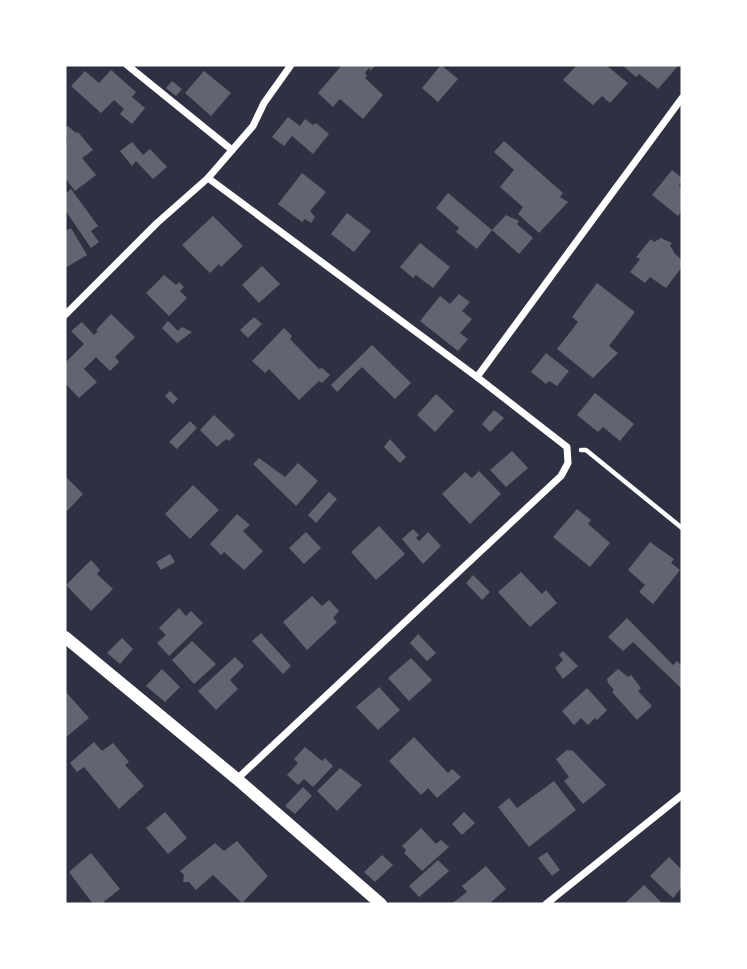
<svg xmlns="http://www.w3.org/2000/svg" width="747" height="969" viewBox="0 0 747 969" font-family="'Space Grotesk',sans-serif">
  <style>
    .building { fill: #626471 }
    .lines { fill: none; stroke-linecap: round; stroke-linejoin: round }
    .path { stroke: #fff; stroke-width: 4.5 }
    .minor { stroke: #fff; stroke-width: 7 }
    .tertiary { stroke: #fff; stroke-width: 12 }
  </style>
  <rect width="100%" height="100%" fill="#2d3142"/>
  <g class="building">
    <path d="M342,65H376L371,70L369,68L365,73L367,76L365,78L383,95L363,119L340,99L333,107L318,93Z"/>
    <path d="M441,65L458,79L438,102L422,88Z"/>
    <path d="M577,65H606L628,83L610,103L602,96L593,105L563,80Z"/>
    <path d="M622,65H676L678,66L658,89L639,74L636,77Z"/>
    <path d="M111,70L136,92L132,97L145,108L132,124L120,114L124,109L114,100L101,113L71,86L85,71L99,83Z"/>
    <path d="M204,71L231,93L211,116L185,93Z"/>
    <path d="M172,81L182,89L176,96L166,88Z"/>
    <path d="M288,117L300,126L305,119L313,125L316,123L329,134L313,154L292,136L284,146L272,137Z"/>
    <path d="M68,126L76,133L78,132L93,150L82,158L96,175L75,191L65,178V169L67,167L65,165V142L67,140L65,128Z"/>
    <path d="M504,141L563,193L560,197L568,202L539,233L518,214L523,207L500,187L514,170L494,152Z"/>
    <path d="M132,142L143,155L150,149L167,167L153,179L136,161L132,166L120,151Z"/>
    <path d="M672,170L682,178L679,186L682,188V210L678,216L652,195Z"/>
    <path d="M302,173L326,192L310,211L315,217L311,223L305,219L302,222L278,204Z"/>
    <path d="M71,189L98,226L91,231L99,242L91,248L65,210V194Z"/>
    <path d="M448,193L492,230L506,215L519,221L517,224L533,238L519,254L492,230L477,249L456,232L459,228L436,208Z"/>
    <path d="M347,213L371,231L354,252L331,234Z"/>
    <path d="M213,216L243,246L221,267L219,264L210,273L182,245Z"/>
    <path d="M71,228L87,255L65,268V231Z"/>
    <path d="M661,238L672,243L670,245L675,254L682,260V267L666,288L650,277L645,283L630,272L640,259L636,257L651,239L654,242Z"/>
    <path d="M420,243L450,267L433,288L416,275L413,278L400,267Z"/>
    <path d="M262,266L280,284L259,303L242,285Z"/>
    <path d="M164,275L176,285L179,282L184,287L180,291L187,298L169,316L146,293Z"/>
    <path d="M597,283L635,312L609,346L618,353L593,378L557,349L578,322L572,317Z"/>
    <path d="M459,294L470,302L462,311L472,319L460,333L468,339L458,351L420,321L440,296L450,304Z"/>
    <path d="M111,314L135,337L115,357L119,362L110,371L96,357L84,369L97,382L79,398L65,383V363L84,344L71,331L82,322L94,335L98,331L96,330Z"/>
    <path d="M254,317L262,324L248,338L240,330Z"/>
    <path d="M168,321L178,331L182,327L192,332L177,343L162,328Z"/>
    <path d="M284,328L292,336L290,339L319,369L322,368L330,375L322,383L319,381L299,400L269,369L265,373L252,361Z"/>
    <path d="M372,345L411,383L395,399L362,367L337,392L331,385Z"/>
    <path d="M546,353L569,371L557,386L549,381L546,384L531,372Z"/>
    <path d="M170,391L178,399L173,404L165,396Z"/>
    <path d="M595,393L634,424L620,441L603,427L598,432L577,415Z"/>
    <path d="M436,394L454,411L435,432L417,415Z"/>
    <path d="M494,410L504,418L490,432L482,424Z"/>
    <path d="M214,415L235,435L229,441L226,439L217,447L200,430Z"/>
    <path d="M190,421L197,428L177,449L169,442Z"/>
    <path d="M390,439L406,457L400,463L384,447Z"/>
    <path d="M512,451L528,468L506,487L490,470Z"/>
    <path d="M259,458L285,477L298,463L318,481L296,506L253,464Z"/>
    <path d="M479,471L501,494L470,524L442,494L465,472L472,478Z"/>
    <path d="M65,476L83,494L67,511L65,509Z"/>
    <path d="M193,485L219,510L190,539L165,514Z"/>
    <path d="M329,492L337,499L316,523L308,515Z"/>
    <path d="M577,509L591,520L588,524L610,543L590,567L553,537Z"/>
    <path d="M237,514L250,525L243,531L263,551L244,570L224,552L221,555L210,544Z"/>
    <path d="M379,526L405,554L376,580L351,552Z"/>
    <path d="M413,529L419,535L416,538L419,541L428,532L441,546L423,564L402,539Z"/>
    <path d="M306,532L321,548L304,564L289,548Z"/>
    <path d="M650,542L674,559L671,563L680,570L653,604L639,592L645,585L628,570Z"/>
    <path d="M170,554L175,562L161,570L156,562Z"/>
    <path d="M91,560L100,570L97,574L113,589L91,611L66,585Z"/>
    <path d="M521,572L542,594L546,590L557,603L530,627L498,592Z"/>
    <path d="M473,575L490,592L482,600L466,583Z"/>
    <path d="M312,596L322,606L329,600L339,611L333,618L337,622L307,650L283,622Z"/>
    <path d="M179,608L186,616L191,611L203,623L169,656L157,643L166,635L159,628Z"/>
    <path d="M627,618L673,665L677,661L682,666V689L633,642L623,651L608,637Z"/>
    <path d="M261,633L291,666L283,674L252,641Z"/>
    <path d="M418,634L436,653L427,661L410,643Z"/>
    <path d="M122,638L133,649L120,664L107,653Z"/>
    <path d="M192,641L216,664L194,684L172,660Z"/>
    <path d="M563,651L578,666L563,679L555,668L563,660L559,655Z"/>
    <path d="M235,657L244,666L230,680L238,689L216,710L198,691Z"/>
    <path d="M411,658L432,680L409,701L388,678Z"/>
    <path d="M162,669L180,687L165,702L146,686Z"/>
    <path d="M618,669L628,677L631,675L641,688L638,691L652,706L637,720L612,692L614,690L608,683L607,679Z"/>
    <path d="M379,687L400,710L378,730L356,707Z"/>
    <path d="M587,688L607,710L597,720L595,718L588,725L581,718L574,725L562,711Z"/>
    <path d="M65,691L89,718L65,738Z"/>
    <path d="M414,737L448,773L452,769L461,777L437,798L428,788L421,795L389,761Z"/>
    <path d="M94,742L102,751L113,743L129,762L125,765L144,786L119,809L84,767L77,772L70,763Z"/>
    <path d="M305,747L322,761L325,758L333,766L313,787L304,779L298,785L287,775L298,763L294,759Z"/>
    <path d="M567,750L573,751L606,785L583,804L564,781L569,777L556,759Z"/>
    <path d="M340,768L362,785L337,811L317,791Z"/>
    <path d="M554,781L576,810L529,847L498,807L509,798L517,808Z"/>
    <path d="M303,787L312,796L295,814L285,806Z"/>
    <path d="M165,812L187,838L168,854L146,828Z"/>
    <path d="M464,812L475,823L462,835L452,824Z"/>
    <path d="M421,828L436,844L441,840L449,847L422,871L404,853L406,850L402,846Z"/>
    <path d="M237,841L268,876L242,903L213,875L196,890L189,882H183L184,875L180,871L215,843L224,851Z"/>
    <path d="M547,852L560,870L552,876L538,858Z"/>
    <path d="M91,853L120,889L101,904H93L69,872Z"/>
    <path d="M382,855L393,865L375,882L364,872Z"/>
    <path d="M669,857L682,870V887L673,898L650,876Z"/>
    <path d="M438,860L449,871L419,897L409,886Z"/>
    <path d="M486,866L506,889L489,904H451L467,892L462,886Z"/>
    <path d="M644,885L663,904H624Z"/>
  </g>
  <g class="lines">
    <path class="path" d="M581,450H586L682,528"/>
    <g class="minor">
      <path d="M127,65L232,150"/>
      <path d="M208,178L477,377L567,447L568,463L561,476L237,779"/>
      <path d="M65,315L157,223L208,178L253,126L264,103L291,65"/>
      <path d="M477,377L682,98"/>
      <path d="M546,904L682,795"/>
    </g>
    <path class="tertiary" d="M65,637L237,779L381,904"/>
  </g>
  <rect width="747" height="969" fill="none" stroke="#ffffff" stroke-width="133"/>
</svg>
